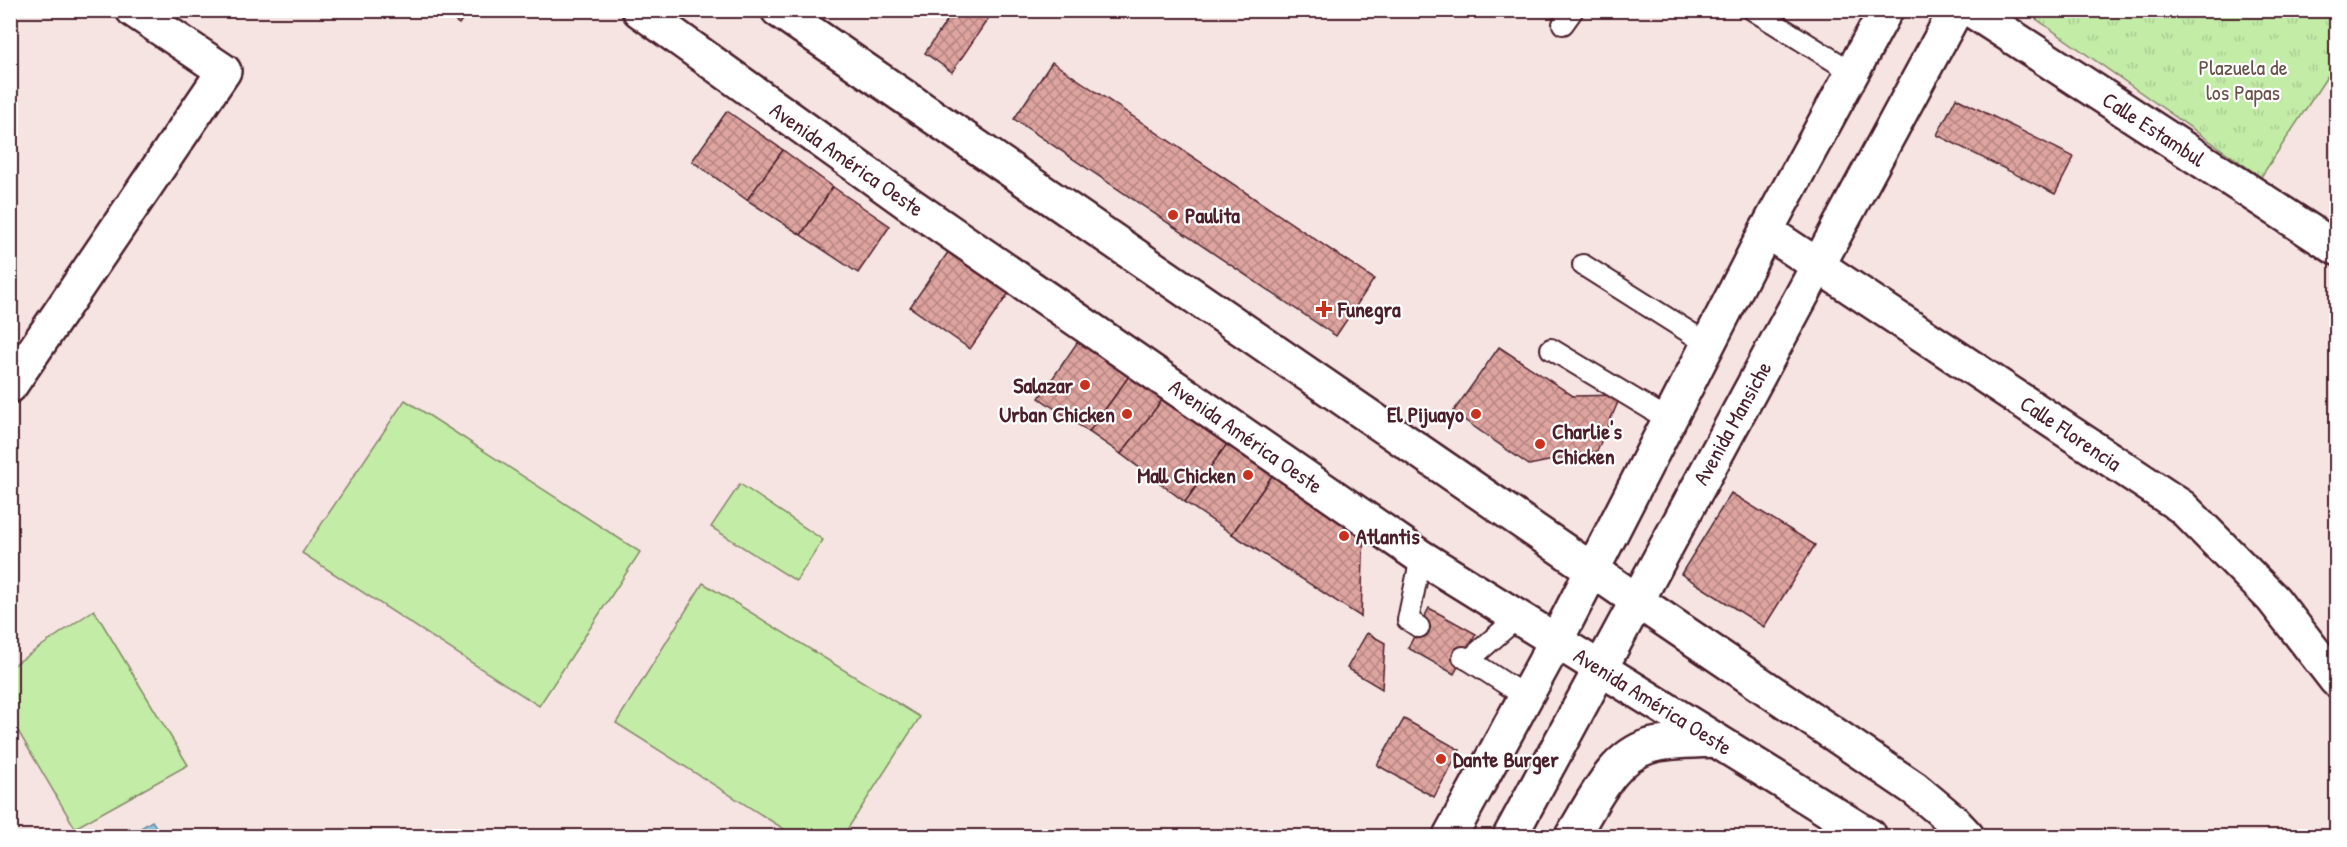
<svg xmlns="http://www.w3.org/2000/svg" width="2347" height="847" viewBox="0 0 2347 847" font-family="'Patrick Hand',sans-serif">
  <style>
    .green { fill: #c3eca7; stroke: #868669; stroke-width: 1.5 }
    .park { fill: url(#park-tufts); stroke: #868669; stroke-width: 1.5 }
    .water { fill: url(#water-waves); stroke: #6d869b; stroke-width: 1.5 }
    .building { fill: url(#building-cross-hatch); stroke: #4a1f2b; stroke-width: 1.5 }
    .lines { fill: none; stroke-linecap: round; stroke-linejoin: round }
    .lane-casing { stroke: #4a1f2b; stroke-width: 24 }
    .street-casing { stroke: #4a1f2b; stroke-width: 38 }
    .primary-casing { stroke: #4a1f2b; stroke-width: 38 }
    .highway-casing { stroke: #4a1f2b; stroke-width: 38 }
    .lane { stroke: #fff; stroke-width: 20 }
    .street { stroke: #fff; stroke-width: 33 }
    .primary { stroke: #fff; stroke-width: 33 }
    .highway { stroke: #fff; stroke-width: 33 }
    .poi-dot { fill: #c8321e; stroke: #fff; stroke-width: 2 }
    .labels { text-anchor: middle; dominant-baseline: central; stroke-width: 4.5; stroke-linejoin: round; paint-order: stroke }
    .park-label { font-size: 22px; fill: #68524a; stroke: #fff }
    .street-label { font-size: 22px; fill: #4a1f2b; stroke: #fff }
    .poi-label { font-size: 22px; font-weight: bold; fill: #4a1f2b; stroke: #fff; text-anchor: start }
  </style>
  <defs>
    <pattern id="park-tufts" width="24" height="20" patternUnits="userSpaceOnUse" patternTransform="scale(1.5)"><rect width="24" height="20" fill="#c3eca7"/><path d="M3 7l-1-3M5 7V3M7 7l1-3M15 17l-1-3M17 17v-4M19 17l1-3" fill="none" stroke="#a9ca90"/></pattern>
    <pattern id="water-waves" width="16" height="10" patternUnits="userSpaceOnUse" patternTransform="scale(1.5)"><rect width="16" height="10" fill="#85cbe6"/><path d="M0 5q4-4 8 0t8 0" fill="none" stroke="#74aec5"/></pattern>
    <pattern id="building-cross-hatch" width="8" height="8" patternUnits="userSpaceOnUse" patternTransform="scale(1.5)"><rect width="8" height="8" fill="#dea49f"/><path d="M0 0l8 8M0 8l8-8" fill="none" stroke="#b68582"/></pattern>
  </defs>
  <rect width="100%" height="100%" fill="#f5e4e2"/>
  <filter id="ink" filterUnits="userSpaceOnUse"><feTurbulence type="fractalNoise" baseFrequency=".0167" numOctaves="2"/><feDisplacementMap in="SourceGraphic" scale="12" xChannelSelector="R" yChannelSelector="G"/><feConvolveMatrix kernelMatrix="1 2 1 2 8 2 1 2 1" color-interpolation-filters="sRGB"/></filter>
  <g filter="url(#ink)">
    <g class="green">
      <path d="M405,400L640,552L539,706L302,553Z"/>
      <path d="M740,484L823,540L796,581L711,527Z"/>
      <path d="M703,583L920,717L843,836H795L616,723Z"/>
      <path d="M94,610L188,765L75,828L11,719V667Z"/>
    </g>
    <path class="park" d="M2025,11H2336V63L2261,177Z"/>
    <path class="water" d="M152,821L162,836H128Z"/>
    <g class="building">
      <path d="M440,10H469L459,24Z"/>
      <path d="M954,10H988L992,13L952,72L925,53Z"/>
      <path d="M1052,62L1374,279L1336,336L1014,119Z"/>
      <path d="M1956,98L2074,157L2055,194L1937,135Z"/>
      <path d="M727,111L783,150L747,200L692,161Z"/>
      <path d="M783,150L833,187L801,235L747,200Z"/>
      <path d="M833,187L890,226L858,273L801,235Z"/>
      <path d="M951,248L1011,290L970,349L910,307Z"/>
      <path d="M1081,337L1132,372L1089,432L1039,398Z"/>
      <path d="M1499,347L1573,396L1621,395L1597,451L1529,465L1453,412Z"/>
      <path d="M1132,372L1166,395L1121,454L1089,432Z"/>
      <path d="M1166,395L1230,440L1185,502L1121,454Z"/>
      <path d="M1230,440L1274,473L1232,534L1185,502Z"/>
      <path d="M1274,473L1364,531L1361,617L1232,534Z"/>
      <path d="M1731,493L1815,545L1764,627L1681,574Z"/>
      <path d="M1429,608L1476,634L1454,674L1408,648Z"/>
      <path d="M1367,633L1385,643L1382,689L1347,668Z"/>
      <path d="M1404,719L1460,750L1434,797L1377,765Z"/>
    </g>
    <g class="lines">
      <g class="lane-casing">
        <g id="lane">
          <path d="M1753,10L1852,72"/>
          <path d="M1563,24L1573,10"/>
          <path d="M1583,265L1708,344"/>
          <path d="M1551,349L1669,420"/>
          <path d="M1419,627L1408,620L1421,557"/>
          <path d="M1463,657L1469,660L1518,617"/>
          <path d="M1469,660L1526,697"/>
        </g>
      </g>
      <g class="street-casing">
        <g id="street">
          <path d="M1971,10L2336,248"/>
          <path d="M1766,231L2182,507L2273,599L2336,680"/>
          <path d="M10,386L224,71L133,10"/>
        </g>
      </g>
      <g class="primary-casing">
        <g id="primary">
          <path d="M639,10L908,203L1421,557L1870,836"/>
          <path d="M778,10L1636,600L1915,789L1951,819L1967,836"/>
        </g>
      </g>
      <g class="highway-casing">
        <g id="highway">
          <path d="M1450,836L1556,641L1766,231L1886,10"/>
          <path d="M1510,836L1956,10"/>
          <path d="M1572,836C1592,805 1611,757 1650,746C1666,741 1697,741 1715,740"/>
        </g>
      </g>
      <use href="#lane" class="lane"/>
      <use href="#street" class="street"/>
      <use href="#primary" class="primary"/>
      <use href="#highway" class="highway"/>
    </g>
  </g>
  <g class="poi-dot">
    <circle cx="1173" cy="215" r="6"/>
    <path d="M1321 300h6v6h6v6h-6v6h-6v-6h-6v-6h6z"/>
    <circle cx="1085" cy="385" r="6"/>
    <circle cx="1127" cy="414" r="6"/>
    <circle cx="1476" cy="414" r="6"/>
    <circle cx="1540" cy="444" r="6"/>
    <circle cx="1248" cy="475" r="6"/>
    <circle cx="1344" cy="536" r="6"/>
    <circle cx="1441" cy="759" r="6"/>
  </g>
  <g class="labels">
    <g class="park-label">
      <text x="2243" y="67">Plazuela de<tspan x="2243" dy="25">los Papas</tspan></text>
    </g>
    <g class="street-label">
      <text transform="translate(2154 129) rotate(33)">Calle Estambul</text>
      <text transform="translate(847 159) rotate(35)">Avenida América Oeste</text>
      <text transform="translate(1732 423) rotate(-61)">Avenida Mansiche</text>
      <text transform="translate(2071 433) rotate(34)">Calle Florencia</text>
      <text transform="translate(1246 436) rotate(35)">Avenida América Oeste</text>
      <text transform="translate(1653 701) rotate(32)">Avenida América Oeste</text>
    </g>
    <g class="poi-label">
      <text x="1185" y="215">Paulita</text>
      <text x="1338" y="309">Funegra</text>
      <text x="1073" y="385" text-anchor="end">Salazar</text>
      <text x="1115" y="414" text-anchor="end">Urban Chicken</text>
      <text x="1464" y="414" text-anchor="end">El Pijuayo</text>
      <text x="1552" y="431">Charlie's<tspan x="1552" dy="25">Chicken</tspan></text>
      <text x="1236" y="475" text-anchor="end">Mall Chicken</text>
      <text x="1356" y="536">Atlantis</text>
      <text x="1453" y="759">Dante Burger</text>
    </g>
  </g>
  <rect width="2347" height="847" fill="none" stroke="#fff" stroke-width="36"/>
  <rect x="18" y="18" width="2311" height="811" fill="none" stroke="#4a1f2b" stroke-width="2" filter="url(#ink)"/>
</svg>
